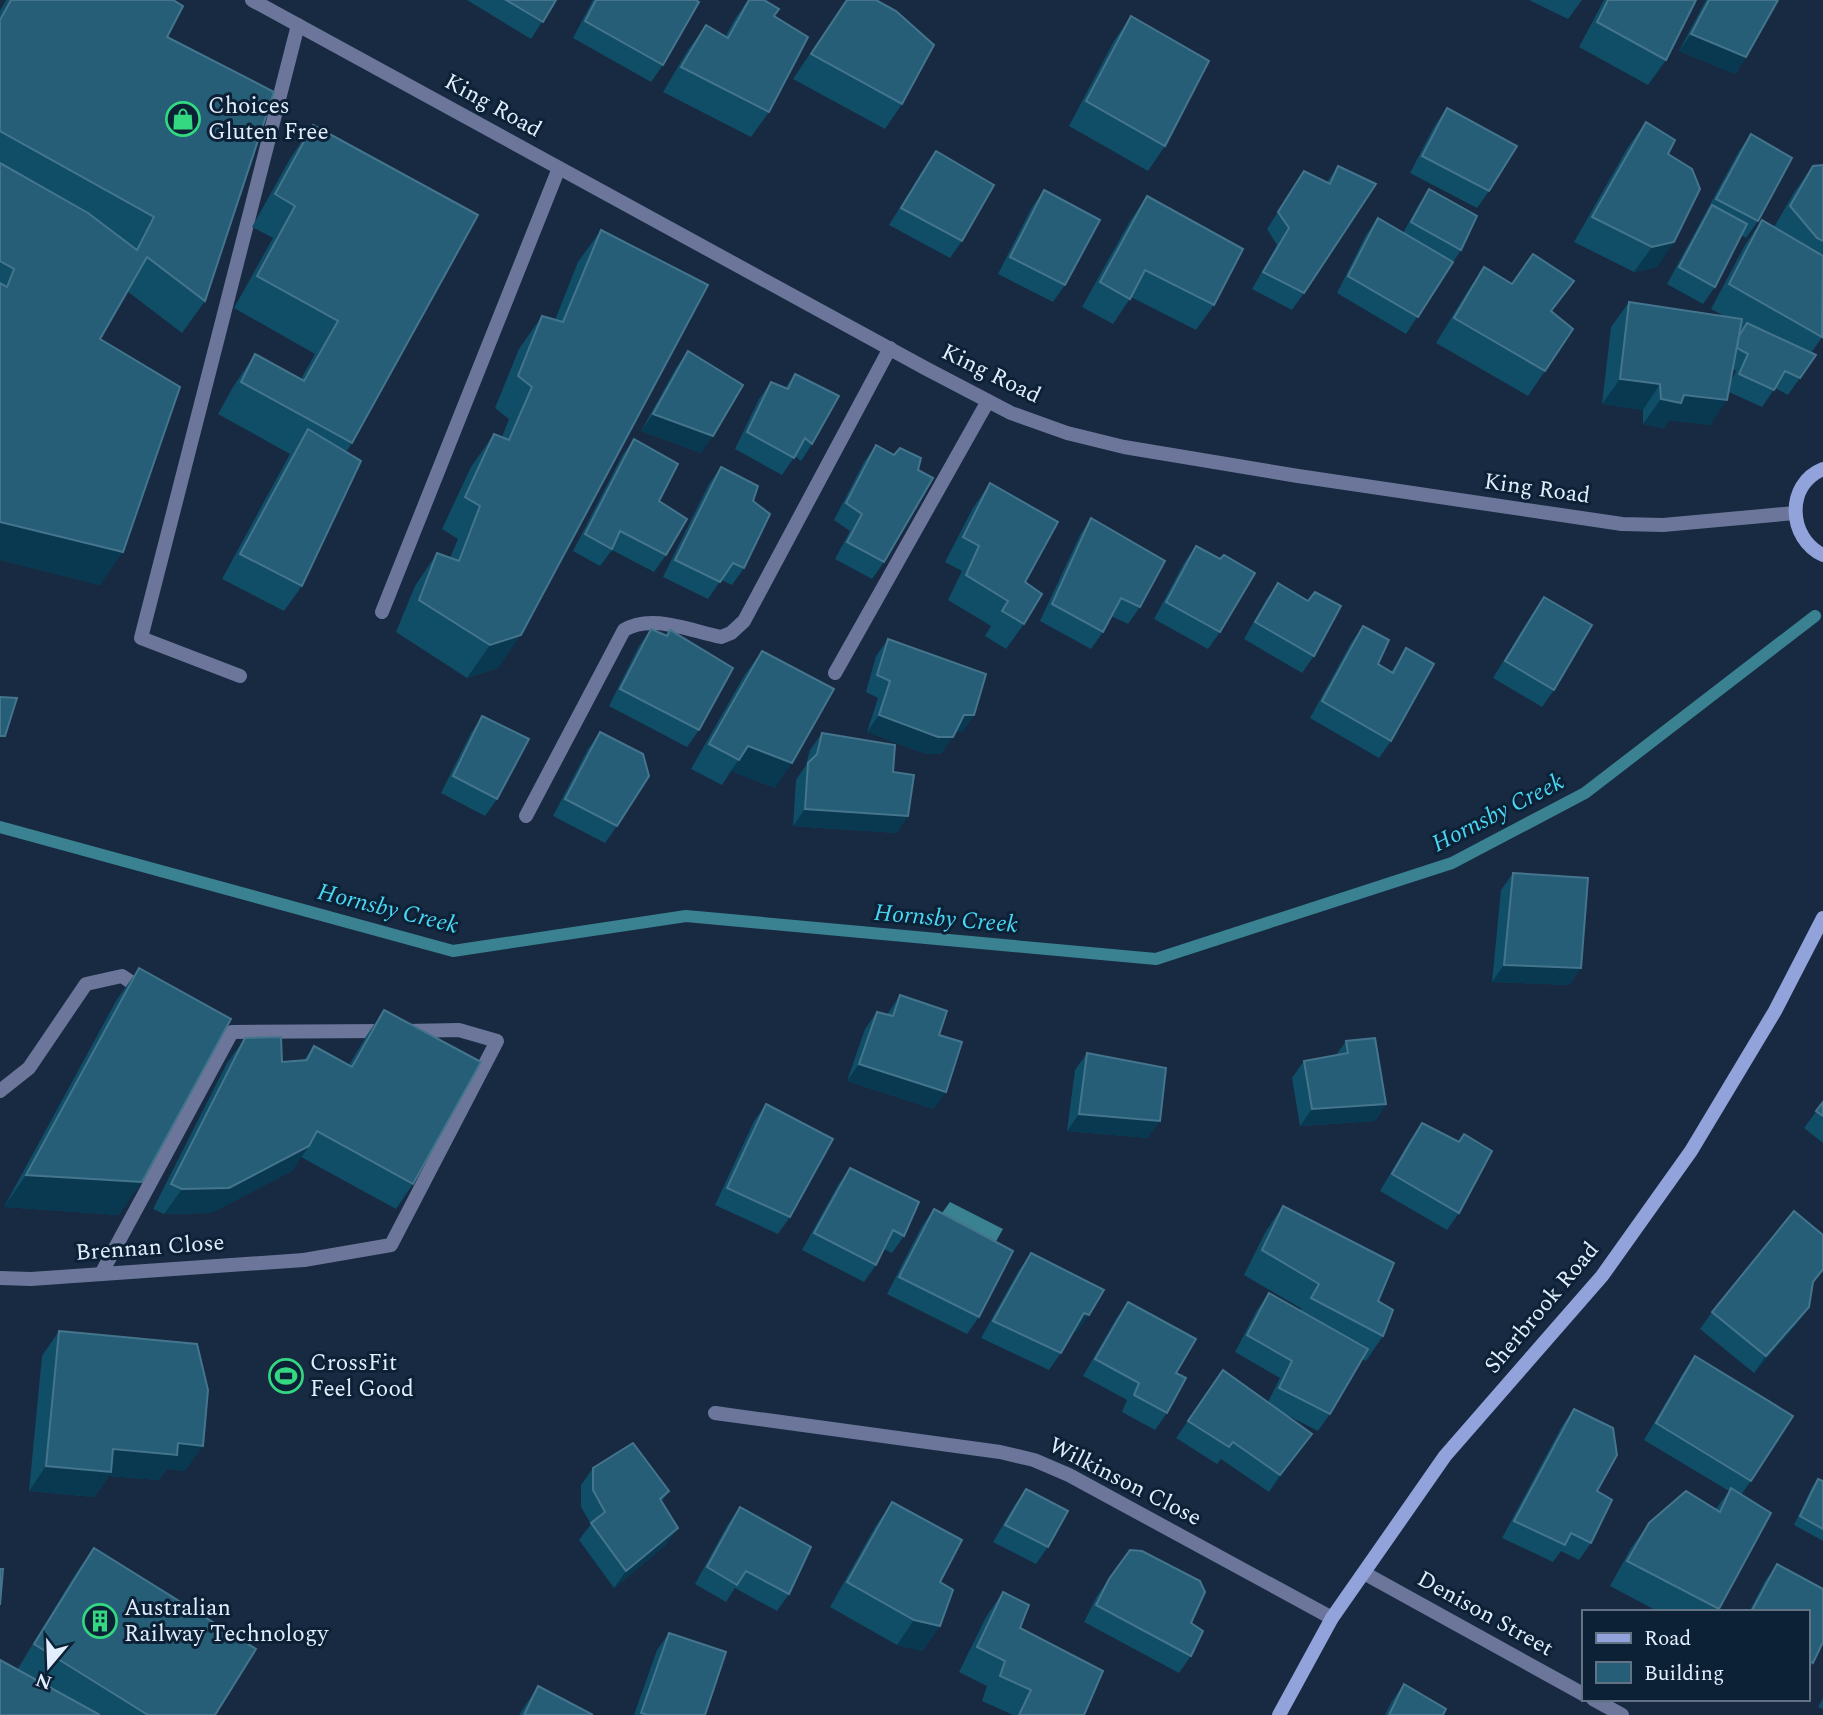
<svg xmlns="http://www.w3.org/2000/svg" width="1823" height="1715" viewBox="0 0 1823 1715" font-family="Spectral,serif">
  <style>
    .water { fill: #3a8291 }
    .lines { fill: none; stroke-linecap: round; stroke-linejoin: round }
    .stream { stroke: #3a8291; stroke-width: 12 }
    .lane { stroke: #6c769a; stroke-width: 14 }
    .street { stroke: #6c769a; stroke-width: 14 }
    .secondary { stroke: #92a2db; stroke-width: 14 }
    .wall { fill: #104d67; fill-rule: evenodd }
    .shaded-wall { fill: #093851 }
    .building { fill: #265e78; stroke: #44758d; stroke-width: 2 }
    .labels { text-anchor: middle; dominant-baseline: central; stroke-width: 6; stroke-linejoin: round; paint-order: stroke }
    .poi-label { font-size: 23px; fill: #e2eefe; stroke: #0d2136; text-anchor: start }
    .street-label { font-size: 23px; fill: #e2eefe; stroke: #0d2136 }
    .water-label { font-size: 24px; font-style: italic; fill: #49d7f3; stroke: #0d2136 }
  </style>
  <rect width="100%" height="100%" fill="#172a41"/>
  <path class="water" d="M950,1202L1003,1229L990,1252L934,1224Z"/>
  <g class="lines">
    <path class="stream" d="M0,827L453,951L686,916L1156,959L1452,863L1585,793L1815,616"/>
    <g class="lane">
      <path d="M382,612L559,168"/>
      <path d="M835,673L988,401"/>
      <path d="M240,676L141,638L298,25"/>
      <path d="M526,816L624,630C652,613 690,631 721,637L731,633L744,621L890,348"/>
      <path d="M0,1091L29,1068L86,984L122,976L144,991"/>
      <path d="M304,1260L391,1245L497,1041L459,1030L406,1031"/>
      <path d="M101,1274L232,1032L386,1031"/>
    </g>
    <g class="street">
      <path d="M252,0L925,368L1011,413L1067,433L1124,447L1298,476L1622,524L1663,525L1795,513"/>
      <path d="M0,1278L31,1279L304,1260"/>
      <path d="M715,1413L1000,1452L1034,1460L1069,1475L1332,1618"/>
      <path d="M1364,1573L1583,1694"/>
      <path d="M1593,1699L1622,1715"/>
    </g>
    <g class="secondary">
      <path d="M1823,469C1785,484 1788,539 1823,555"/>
      <path d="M1279,1715L1332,1618L1445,1456L1602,1276L1691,1151L1775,1011L1823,918"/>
    </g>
  </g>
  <g class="wall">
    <path d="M6,0H173L167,37L205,301L182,333L127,291L100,339V585L0,560V11Z"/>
    <path d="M467,0H556L531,39Z"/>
    <path d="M593,0H696L663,65L651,82L573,38Z"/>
    <path d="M748,0H764L774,16L769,112L751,137L663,92L688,50L706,25L725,37L735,19Z"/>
    <path d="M846,0L902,104L885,129L793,79Z"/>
    <path d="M1529,0H1582L1568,19Z"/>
    <path d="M1604,0H1696L1666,60L1648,85L1579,47Z"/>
    <path d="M1706,0H1778L1746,57L1735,74L1679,51Z"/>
    <path d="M1131,16L1165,146L1148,171L1069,126L1114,41Z"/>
    <path d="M1447,108L1489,191L1477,208L1410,173L1435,125Z"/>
    <path d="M1646,122L1668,154L1657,267L1634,272L1574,242L1628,147Z"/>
    <path d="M313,125L352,443L346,452L302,586L284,611L222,579L290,454L218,414L233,387L255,354L301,379L315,354L234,308L273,238L252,227L291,157Z"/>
    <path d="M1751,134L1758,221L1746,238L1741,235L1715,287L1703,304L1667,284L1739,151Z"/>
    <path d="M936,151L962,241L950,258L889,225L924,168Z"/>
    <path d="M1823,165V336L1811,353L1816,355L1788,395L1775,388L1762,407L1729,392L1710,425L1669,420L1664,428L1643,424V410L1602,404L1611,327L1629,302L1724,316L1711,309L1745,245L1762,220L1774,227L1795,191L1813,166ZM1733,369L1736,371L1730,383Z"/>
    <path d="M1338,166L1304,293L1292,310L1252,289L1277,245L1267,229L1304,171L1327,182Z"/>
    <path d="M1429,189L1461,250L1406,334L1337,293L1366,235L1378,218L1403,233L1418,206Z"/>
    <path d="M1044,190L1065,285L1053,302L998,274L1032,207Z"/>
    <path d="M1147,196L1214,305L1196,330L1131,297L1113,324L1082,307L1130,221Z"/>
    <path d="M601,230L498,668L467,678L396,632L415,586L437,553L450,558L458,539L442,529L471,467L494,434L502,437L509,419L495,408L519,349L542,316L555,320L578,262Z"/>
    <path d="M1484,267L1545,371L1528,396L1436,343L1467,292Z"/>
    <path d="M688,351L701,453L641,431L676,368Z"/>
    <path d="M795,374L812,444L801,461L795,456L782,475L735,449L759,399L771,382L785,388Z"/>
    <path d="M634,439L659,501L666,555L654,572L612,550L600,566L573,551L622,456Z"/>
    <path d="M876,445L884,562L872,579L835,559L850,531L834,520L864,462Z"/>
    <path d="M721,467L753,501L744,568L732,585L721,580L708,599L663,577L709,484Z"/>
    <path d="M990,483L1025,582L1024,624L1006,649L985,636L991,626L948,600L962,571L945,562L973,508Z"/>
    <path d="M1091,518L1140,607L1128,624L1111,616L1103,632L1091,649L1040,621L1080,535Z"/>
    <path d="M1196,546L1220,632L1208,649L1154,619L1184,563Z"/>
    <path d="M1278,583L1314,656L1302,673L1244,639L1266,600Z"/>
    <path d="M1544,597L1554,690L1542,707L1493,678L1532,614Z"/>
    <path d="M1363,626L1378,664L1391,672L1406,648L1391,741L1379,758L1310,718L1351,643Z"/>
    <path d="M651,629L666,636L670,630L699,730L687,747L609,706L639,646Z"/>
    <path d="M888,639L974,715L962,732H955L941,754H926L867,732L878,698L866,692L876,656Z"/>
    <path d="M762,651L775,788L731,771L722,785L691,769L744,676Z"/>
    <path d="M482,716L497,799L485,816L441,793L471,733Z"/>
    <path d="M600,732L617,826L605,843L553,816L588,749Z"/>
    <path d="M822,733L893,772L897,833L793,826L796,780L806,765L810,750Z"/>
    <path d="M1513,873L1581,968L1569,985L1492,982L1501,890Z"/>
    <path d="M139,968L119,1215L4,1207L116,1001Z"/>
    <path d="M900,995L939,1035L934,1109L847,1081L865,1029L877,1012L887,1015Z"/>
    <path d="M384,1010L413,1184L396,1209L301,1157L292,1171L211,1213L164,1214L153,1209L227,1063L245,1038L282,1062L304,1060L314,1046L349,1065L367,1035Z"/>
    <path d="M1346,1041L1386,1104L1375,1121L1300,1126L1292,1078L1304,1061L1336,1055Z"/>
    <path d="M1087,1053L1148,1138L1067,1131L1075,1070Z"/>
    <path d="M1823,1102V1143L1804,1128Z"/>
    <path d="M766,1104L790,1217L778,1234L715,1205L754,1121Z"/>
    <path d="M1422,1123L1458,1141L1459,1213L1447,1230L1380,1191L1410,1140Z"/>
    <path d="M850,1168L904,1236L892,1253L884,1249L876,1265L864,1282L802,1250L838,1185Z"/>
    <path d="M1283,1206L1378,1301L1383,1336L1366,1361L1362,1359L1330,1414L1318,1431L1283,1413L1312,1434L1269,1492L1221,1459L1217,1464L1176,1438L1223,1370L1268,1402L1280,1378L1235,1352L1257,1310L1269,1293L1300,1311L1302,1309L1244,1275L1266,1231Z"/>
    <path d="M934,1209L979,1317L967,1334L887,1294L922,1226Z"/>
    <path d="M1031,1253L1077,1332L1074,1331L1061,1353L1049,1370L981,1338L1019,1270Z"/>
    <path d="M1823,1271L1812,1284L1797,1324L1754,1373L1700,1329L1712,1312Z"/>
    <path d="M1128,1302L1176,1373L1167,1413L1155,1430L1122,1412L1127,1400L1083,1376L1116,1319Z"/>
    <path d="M59,1331L185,1471L167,1469L159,1480L109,1476L94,1497L29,1491L42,1356Z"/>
    <path d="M1695,1356L1751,1481L1741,1495L1719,1609L1717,1612H1659L1610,1586L1631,1548L1649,1523L1716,1509L1729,1491L1644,1440L1683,1373Z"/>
    <path d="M1574,1409L1591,1543L1579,1560L1561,1551L1553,1562L1502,1538L1562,1426Z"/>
    <path d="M593,1468L669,1491L662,1501L666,1545L614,1588L579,1540L591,1524L581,1507V1485Z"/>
    <path d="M1818,1479L1823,1481V1541L1794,1525L1812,1487Z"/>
    <path d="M1026,1489L1048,1547L1036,1564L993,1542L1014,1506Z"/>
    <path d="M892,1502L940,1582V1626L922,1651L897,1645L830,1607L875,1527Z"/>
    <path d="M740,1507L789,1594L777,1611L735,1588L726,1602L695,1584L728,1524Z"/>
    <path d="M94,1548L215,1715H0L17,1670L76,1573Z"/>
    <path d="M1130,1550L1191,1623V1656L1179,1673L1084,1622L1097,1596Z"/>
    <path d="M1777,1564L1823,1589V1642L1813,1663L1807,1672V1612H1749L1765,1581Z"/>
    <path d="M1003,1592L1020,1628L1084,1715H1013L982,1701L987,1686L959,1672L986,1617Z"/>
    <path d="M669,1633L705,1715H634L657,1650Z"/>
    <path d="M1404,1684L1443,1715H1385L1392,1701Z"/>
    <path d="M538,1686L593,1715H519Z"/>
    <path d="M1823,1698V1709L1818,1707Z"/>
  </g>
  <g class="shaded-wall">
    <path d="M1691,34L1746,57L1735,74L1679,51Z"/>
    <path d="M1674,242L1657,267L1634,272L1652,247Z"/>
    <path d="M1574,281L1556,306L1533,336L1551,311Z"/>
    <path d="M1620,379L1660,384L1643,410L1602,404Z"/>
    <path d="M1684,395L1727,400L1710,425L1669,420L1664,428L1643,424L1661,399Z"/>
    <path d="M653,414L713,436L701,453L641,431Z"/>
    <path d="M0,522L123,552L100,585L0,560Z"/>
    <path d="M521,635L498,668L467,678L490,645Z"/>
    <path d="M879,715L953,737L941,754H926L867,732Z"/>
    <path d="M964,715H974L962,732H952Z"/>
    <path d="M748,746L792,763L775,788L731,771Z"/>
    <path d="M805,809L908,816L897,833L793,826Z"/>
    <path d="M1504,965L1581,968L1569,985L1492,982Z"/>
    <path d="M859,1064L946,1092L934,1109L847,1081Z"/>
    <path d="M1386,1104L1375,1121L1300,1126L1312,1109Z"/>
    <path d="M1079,1114L1160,1121L1148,1138L1067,1131Z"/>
    <path d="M309,1146L292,1171L211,1213L164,1214L182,1189Z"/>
    <path d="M26,1175L142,1182L119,1215L4,1207Z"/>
    <path d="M1809,1307L1797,1324L1754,1373L1766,1356Z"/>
    <path d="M1084,1313L1089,1315L1077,1332L1072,1330Z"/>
    <path d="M1312,1434L1300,1451L1269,1492L1280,1475Z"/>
    <path d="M178,1443L203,1446L185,1471L167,1469L159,1480L109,1476L94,1497L29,1491L46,1466L113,1449Z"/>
    <path d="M678,1528L666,1545L614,1588L626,1571Z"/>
    <path d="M914,1620L940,1626L922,1651L897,1645Z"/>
  </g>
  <g class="building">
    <path d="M11,0H173L183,6L167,37L274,92L205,301L147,257L100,339L180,387L123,552L0,522V283L7,287L14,269L0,261V163L88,213L137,250L154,217L0,131V20Z"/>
    <path d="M506,0H556L543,22Z"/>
    <path d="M596,0H696L699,2L663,65L585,21Z"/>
    <path d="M749,0H764L779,9L774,16L808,37L769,112L681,67L706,25L728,38Z"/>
    <path d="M847,0H876L896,11L934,45L902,104L811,54Z"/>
    <path d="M1608,0H1696L1666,60L1597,22Z"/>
    <path d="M1709,0H1778L1746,57L1691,34Z"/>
    <path d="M1131,16L1209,61L1165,146L1086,101Z"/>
    <path d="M1447,108L1517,146L1489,191L1422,156Z"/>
    <path d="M1646,122L1675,140L1668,154L1692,169L1700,189L1674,242L1652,247L1592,217Z"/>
    <path d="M313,125L478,215L352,443L241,382L255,354L304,381L338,321L257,276L295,206L275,194Z"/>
    <path d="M1751,134L1792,158L1758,221L1716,199Z"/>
    <path d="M936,151L994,185L962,241L901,208Z"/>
    <path d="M1823,165V241L1817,238L1790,206L1813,166Z"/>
    <path d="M1338,166L1376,184L1304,293L1263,272L1289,228L1278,212L1304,171L1330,184Z"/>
    <path d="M1429,189L1477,216L1461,250L1411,222Z"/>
    <path d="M1044,190L1100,220L1065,285L1010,257Z"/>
    <path d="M1147,196L1243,249L1214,305L1145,270L1130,299L1100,282Z"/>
    <path d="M1712,205L1747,224L1715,287L1679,267Z"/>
    <path d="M1378,218L1453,262L1418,317L1348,276Z"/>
    <path d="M1762,220L1823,256L1822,337L1729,284Z"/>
    <path d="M601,230L708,285L521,635L490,645L419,600L437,553L459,561L480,506L465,497L494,434L509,440L532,387L518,376L542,316L563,322Z"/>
    <path d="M1533,254L1574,281L1551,311L1573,329L1545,371L1454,318L1484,267L1512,284Z"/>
    <path d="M1629,302L1742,319L1727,400L1684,395L1681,403L1661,399L1660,384L1620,379Z"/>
    <path d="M1747,323L1816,355L1800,378L1785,371L1774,390L1739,374L1748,354L1737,348L1739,336Z"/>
    <path d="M688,351L743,385L713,436L653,414Z"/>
    <path d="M795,374L839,396L812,444L805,438L794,458L747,432L771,382L788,389Z"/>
    <path d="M308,429L361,461L302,586L240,554Z"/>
    <path d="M634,439L678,464L659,501L687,519L666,555L620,531L612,549L585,534Z"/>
    <path d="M876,445L894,455L900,448L921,458L918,470L933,478L884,562L847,542L862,514L846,503Z"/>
    <path d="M721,467L758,486L753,501L770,514L744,568L733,563L720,582L675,560Z"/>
    <path d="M990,483L1058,522L1025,582L1042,594L1024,624L1002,611L1008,601L966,575L979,546L963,537Z"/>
    <path d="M1091,518L1165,561L1140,607L1121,598L1103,632L1052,604Z"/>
    <path d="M1196,546L1220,559L1224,555L1255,573L1220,632L1166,602Z"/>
    <path d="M1278,583L1308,601L1315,592L1341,606L1314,656L1255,622Z"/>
    <path d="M1544,597L1592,625L1554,690L1505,661Z"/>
    <path d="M1363,626L1389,640L1378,664L1393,673L1406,648L1434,664L1391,741L1322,701Z"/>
    <path d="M651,629L667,636L670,630L733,668L699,730L620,689Z"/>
    <path d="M888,639L986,674L974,715H964L953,737H938L879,715L890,681L877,675Z"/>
    <path d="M762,651L834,689L792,763L748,746L739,760L709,744Z"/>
    <path d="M0,697L17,698L5,736H0Z"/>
    <path d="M482,716L529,739L497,799L453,776Z"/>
    <path d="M600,732L643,754L649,776L617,826L565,799Z"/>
    <path d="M822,733L895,745L893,772L914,775L908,816L805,809L808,763L817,754Z"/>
    <path d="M1513,873L1588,878L1581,968L1504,965Z"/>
    <path d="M139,968L231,1019L142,1182L26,1175Z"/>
    <path d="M900,995L947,1011L939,1035L962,1042L946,1092L859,1064L877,1012L893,1016Z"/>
    <path d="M384,1010L481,1062L413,1184L317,1131L309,1146L229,1188L182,1189L171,1184L245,1038L281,1037L282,1062L307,1060L314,1046L352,1067Z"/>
    <path d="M1375,1038L1386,1104L1312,1109L1304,1061L1348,1053L1346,1041Z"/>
    <path d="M1087,1053L1166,1068L1160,1121L1079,1114Z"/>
    <path d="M1823,1102V1116L1816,1111Z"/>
    <path d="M766,1104L833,1139L790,1217L727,1188Z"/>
    <path d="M1422,1123L1459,1142L1464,1134L1492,1151L1459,1213L1392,1174Z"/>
    <path d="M850,1168L919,1202L904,1236L893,1230L876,1265L814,1233Z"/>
    <path d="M1283,1206L1394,1263L1378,1301L1393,1310L1383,1336L1311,1298L1319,1284L1262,1250Z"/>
    <path d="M934,1209L1013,1251L979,1317L899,1277Z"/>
    <path d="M1794,1211L1823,1235V1269L1813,1282L1809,1307L1766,1356L1712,1312Z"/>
    <path d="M1031,1253L1104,1290L1089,1315L1084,1313L1061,1353L993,1321Z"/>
    <path d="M1269,1293L1368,1349L1330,1414L1279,1388L1292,1361L1247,1335Z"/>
    <path d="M1128,1302L1196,1339L1176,1373L1186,1378L1167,1413L1134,1395L1139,1383L1095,1359Z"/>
    <path d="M59,1331L197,1344L208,1390L203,1446L178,1443L177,1455L113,1449L111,1472L46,1466Z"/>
    <path d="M1695,1356L1793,1416L1751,1481L1656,1423Z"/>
    <path d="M1223,1370L1312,1434L1280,1475L1233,1442L1229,1447L1188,1421Z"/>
    <path d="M1574,1409L1613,1428L1617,1455L1597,1491L1612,1500L1591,1543L1571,1533L1565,1545L1514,1521Z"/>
    <path d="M633,1443L669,1491L660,1499L678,1528L626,1571L591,1523L605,1512L593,1490V1468Z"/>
    <path d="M1818,1479L1823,1481V1529L1800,1516Z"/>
    <path d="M1731,1488L1771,1513L1719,1609L1627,1561L1649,1523L1686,1491L1720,1512Z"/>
    <path d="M1026,1489L1068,1511L1048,1547L1005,1525Z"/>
    <path d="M892,1502L962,1540L940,1582L953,1590L940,1626L914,1620L847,1582Z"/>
    <path d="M740,1507L811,1547L789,1594L746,1571L737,1585L707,1567Z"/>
    <path d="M94,1548L256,1649L215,1715H148L34,1644Z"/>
    <path d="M1130,1550L1142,1551L1200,1581L1205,1592L1191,1623L1203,1631L1191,1656L1096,1605L1109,1579Z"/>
    <path d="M1777,1564L1823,1589V1642L1813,1663L1807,1660V1612H1751Z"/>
    <path d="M0,1569H3L0,1605Z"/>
    <path d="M1003,1592L1029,1605L1020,1628L1103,1671L1084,1715H1019L1031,1690L1000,1676L1005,1661L977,1647Z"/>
    <path d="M669,1633L726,1652L705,1715H648L641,1713Z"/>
    <path d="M0,1660L100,1715H0Z"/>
    <path d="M1404,1684L1446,1709L1443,1715H1389Z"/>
    <path d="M538,1686L593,1715H524Z"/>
  </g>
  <defs>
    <g id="shop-ring" transform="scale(1.75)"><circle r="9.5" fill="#0d2136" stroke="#34d881" stroke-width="1.5"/><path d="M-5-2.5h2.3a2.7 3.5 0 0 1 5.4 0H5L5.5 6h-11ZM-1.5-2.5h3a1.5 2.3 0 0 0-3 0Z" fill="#34d881"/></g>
    <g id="stadium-ring" transform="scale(1.75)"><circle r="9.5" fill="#0d2136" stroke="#34d881" stroke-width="1.5"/><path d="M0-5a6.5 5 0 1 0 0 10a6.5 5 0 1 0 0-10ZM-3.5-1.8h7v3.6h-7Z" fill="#34d881"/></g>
    <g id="building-ring" transform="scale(1.75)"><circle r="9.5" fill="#0d2136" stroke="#34d881" stroke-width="1.5"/><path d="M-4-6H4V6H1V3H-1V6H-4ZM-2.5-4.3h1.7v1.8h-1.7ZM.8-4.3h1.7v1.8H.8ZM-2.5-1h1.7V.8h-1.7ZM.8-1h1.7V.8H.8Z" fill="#34d881"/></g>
  </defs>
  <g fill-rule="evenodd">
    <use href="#shop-ring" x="183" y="119"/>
    <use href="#stadium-ring" x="286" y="1376"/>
    <use href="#building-ring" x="100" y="1621"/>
  </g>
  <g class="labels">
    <g class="poi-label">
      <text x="208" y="106">Choices<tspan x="208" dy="26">Gluten Free</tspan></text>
      <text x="310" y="1363">CrossFit<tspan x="310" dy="26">Feel Good</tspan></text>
      <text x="124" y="1608">Australian<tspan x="124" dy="26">Railway Technology</tspan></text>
    </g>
    <g class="street-label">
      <text transform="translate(493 106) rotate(29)">King Road</text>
      <text transform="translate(991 374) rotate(26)">King Road</text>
      <text transform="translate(1537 489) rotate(8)">King Road</text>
      <text transform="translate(150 1248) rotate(-4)">Brennan Close</text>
      <text transform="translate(1542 1308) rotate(-50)">Sherbrook Road</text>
      <text transform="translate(1125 1482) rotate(27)">Wilkinson Close</text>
      <text transform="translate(1485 1614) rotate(29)">Denison Street</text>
    </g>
    <g class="water-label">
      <text transform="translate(1498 813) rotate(-27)">Hornsby Creek</text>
      <text transform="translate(388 909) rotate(14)">Hornsby Creek</text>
      <text transform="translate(946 919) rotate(5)">Hornsby Creek</text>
    </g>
  </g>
  <rect x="1582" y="1610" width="228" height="91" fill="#0d2136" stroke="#627386" stroke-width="2"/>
  <rect x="1596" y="1633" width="35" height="10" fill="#92a2db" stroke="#627386" stroke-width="2"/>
  <text x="1644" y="1645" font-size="21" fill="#e2eefe">Road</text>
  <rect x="1596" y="1662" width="35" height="21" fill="#265e78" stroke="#627386" stroke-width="2"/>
  <text x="1644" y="1680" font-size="21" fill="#e2eefe">Building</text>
  <g transform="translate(49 1666) rotate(199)" stroke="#0d2136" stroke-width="5" paint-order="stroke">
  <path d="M0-5L12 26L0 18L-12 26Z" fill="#e2eefe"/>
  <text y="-10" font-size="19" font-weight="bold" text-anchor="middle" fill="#e2eefe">N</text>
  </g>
</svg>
